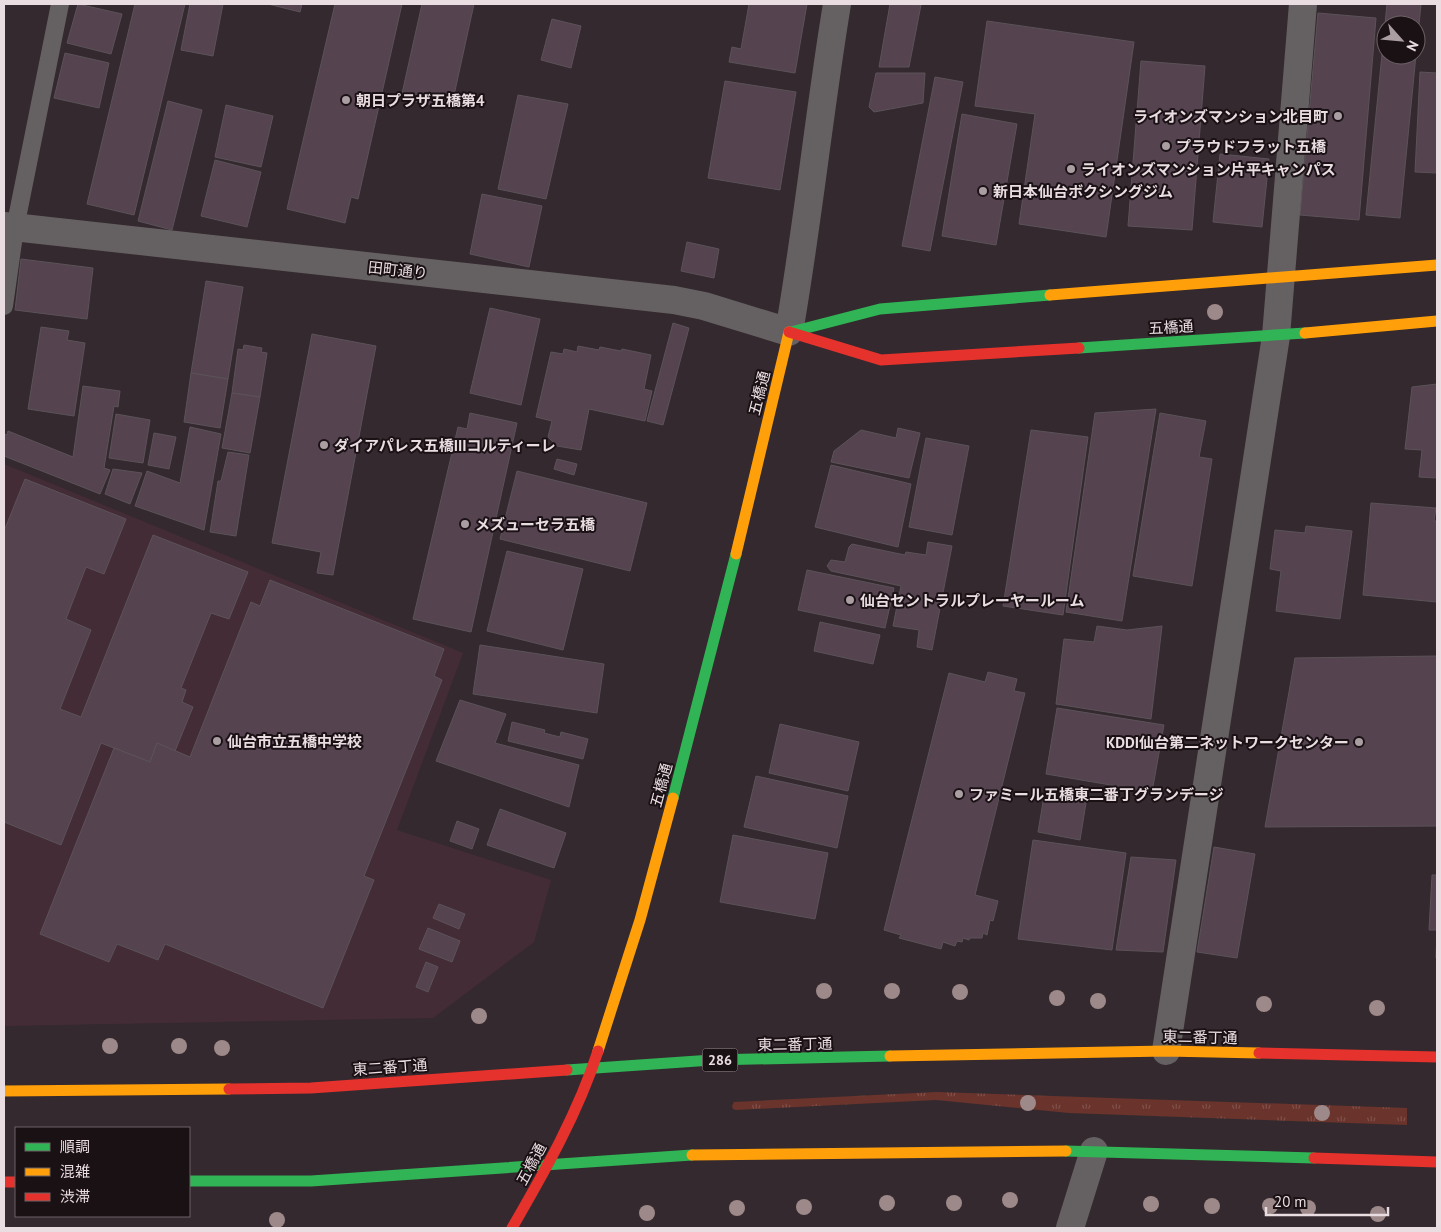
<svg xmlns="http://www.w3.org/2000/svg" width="1441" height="1232" viewBox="0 0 1441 1232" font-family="'PT Sans','Noto Sans JP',sans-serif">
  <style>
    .built { fill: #442c37 }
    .grass { fill: url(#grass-tufts) }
    .building { fill: #554350; stroke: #5b5358; fill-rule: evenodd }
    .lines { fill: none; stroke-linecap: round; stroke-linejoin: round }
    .path { stroke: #6c6669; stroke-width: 3; stroke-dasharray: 2.5 4; stroke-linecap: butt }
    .lane { stroke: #656162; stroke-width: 18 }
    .street { stroke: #656162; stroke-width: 28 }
    .fast { stroke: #30b455; stroke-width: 11 }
    .slow { stroke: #ff9f0a; stroke-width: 11 }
    .jam { stroke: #e5322d; stroke-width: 11 }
    .tree { fill: #9d8989 }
    .poi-dot { fill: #aa9ea3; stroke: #1a1115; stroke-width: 2 }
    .labels { text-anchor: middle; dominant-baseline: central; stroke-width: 4; stroke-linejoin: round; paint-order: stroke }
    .shield { fill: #1a1115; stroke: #aca0a4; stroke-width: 1 }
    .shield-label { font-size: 14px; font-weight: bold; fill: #eadde2 }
    .poi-label { font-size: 15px; font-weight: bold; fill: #eadde2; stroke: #1a1115; text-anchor: start }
    .street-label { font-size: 15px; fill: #eadde2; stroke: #1a1115 }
  </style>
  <defs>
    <pattern id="grass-tufts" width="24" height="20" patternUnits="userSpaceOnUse" patternTransform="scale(1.25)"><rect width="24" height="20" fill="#6a332b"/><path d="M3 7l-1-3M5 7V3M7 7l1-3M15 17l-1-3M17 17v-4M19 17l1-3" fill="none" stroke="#7f5049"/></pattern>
  </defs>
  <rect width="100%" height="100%" fill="#34292e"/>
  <path class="built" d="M4,464L463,653L397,830L551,880L534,942L433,1018L4,1026Z"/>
  <path class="grass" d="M937,1092L1407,1108V1125L1069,1113L936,1100L736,1110L733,1109L732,1106L734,1102Z"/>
  <g class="building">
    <path d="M78,4L122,14L111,54L67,43Z"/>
    <path d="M135,4H185L134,215L87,204Z"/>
    <path d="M190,4H223L213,56L181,50Z"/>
    <path d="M268,4H302L300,12Z"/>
    <path d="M335,4H402L358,199L351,197L345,223L287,209Z"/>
    <path d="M422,4H474L451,109L401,98Z"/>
    <path d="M749,4H807L795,73L729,62L732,47L741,49Z"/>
    <path d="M890,4L921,5L909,67H879Z"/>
    <path d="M1387,4H1421L1400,218L1366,215ZM1386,25H1416V55H1386Z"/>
    <path d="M1318,13L1376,18L1359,220L1300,215Z"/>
    <path d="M552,19L581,26L571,68L541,60Z"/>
    <path d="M987,21L1134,42L1106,237L1019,224L1035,114L975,106Z"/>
    <path d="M65,53L109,63L99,108L54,98Z"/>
    <path d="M1141,61L1205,66L1192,230L1128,226Z"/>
    <path d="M1420,72L1437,73V173L1415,172Z"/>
    <path d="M876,73H925L923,103L874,112L869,107Z"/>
    <path d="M935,77L963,82L930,251L902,246Z"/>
    <path d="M725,81L796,92L780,190L708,178Z"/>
    <path d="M518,95L568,104L546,199L498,189Z"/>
    <path d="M168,101L202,110L172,230L138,221Z"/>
    <path d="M226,105L273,116L261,167L215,157Z"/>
    <path d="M962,114L1017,124L996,245L942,236Z"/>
    <path d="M1220,154L1269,159L1262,227L1213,222Z"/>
    <path d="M215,160L261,172L247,227L201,216Z"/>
    <path d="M482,194L542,206L529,267L470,254Z"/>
    <path d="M687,242L719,249L714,278L681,271Z"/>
    <path d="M21,259L93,268L87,319L15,310Z"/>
    <path d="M206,281L243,287L228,379L191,373Z"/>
    <path d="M490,308L540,319L521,405L470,393Z"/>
    <path d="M673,323L689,328L663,425L647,421Z"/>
    <path d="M41,327L69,331L67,340L85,343L74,416L28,409Z"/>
    <path d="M312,334L376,346L333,575L317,573L321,552L272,543Z"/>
    <path d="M244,345L262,348L261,352L267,353L260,397L232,393L238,349L243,350Z"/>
    <path d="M578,346L599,350L600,347L621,351L622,349L651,355L644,389L652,391L645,421L589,409L581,450L557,446L548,437L552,421L536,417L551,352L563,354L564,349L577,352Z"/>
    <path d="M191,373L228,379L220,428L184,422Z"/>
    <path d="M1437,384V478L1419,477L1422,450L1405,449L1412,387Z"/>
    <path d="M83,386L120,391L118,407L114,406L104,468L110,470L100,494L4,456V434L7,435L8,431L73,457Z"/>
    <path d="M232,393L260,397L250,453L222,448Z"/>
    <path d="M1156,409L1122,621L1066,612L1095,413Z"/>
    <path d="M470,413L517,423L471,632L413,619L458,427L467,429Z"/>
    <path d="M1160,413L1206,421L1199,457L1212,459L1192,586L1133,576Z"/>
    <path d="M116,414L150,420L143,463L109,458Z"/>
    <path d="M190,427L221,434L204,530L135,506L147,471L180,483Z"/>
    <path d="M898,428L920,433L909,478L831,462L834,451L861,430L896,438Z"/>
    <path d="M1031,430L1088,437L1063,615L1003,606Z"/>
    <path d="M154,433L176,437L169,469L148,465Z"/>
    <path d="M926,438L969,446L952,535L909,527Z"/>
    <path d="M228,452L249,455L236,536L210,532L218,481H221Z"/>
    <path d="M557,459L577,464L574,475L554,469Z"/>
    <path d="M831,465L911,484L898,547L815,527Z"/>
    <path d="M113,469L142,473L130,504L105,494Z"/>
    <path d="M517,471L647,503L630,571L500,539Z"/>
    <path d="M25,479L126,519L104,574L86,567L66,619L91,630L60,709L81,717L153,535L248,572L229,619L211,613L181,688L186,690L182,702L193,707L175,751L157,743L150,762L101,743L61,845L4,822V531Z"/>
    <path d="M1371,503L1436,508L1434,521H1437V602L1363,595Z"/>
    <path d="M1306,526L1352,531L1340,619L1276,611L1281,571L1270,569L1275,530L1305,533Z"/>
    <path d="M928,542L952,546L932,650L917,647L919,630L893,626L901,586L831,571L827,566L831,560L845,562L849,547L852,544L905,555L906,552L926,555Z"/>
    <path d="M507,551L583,569L563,650L487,631Z"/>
    <path d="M807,570L894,588L885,628L798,610Z"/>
    <path d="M270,580L444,649L434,676L442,680L364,876L374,880L323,1008L165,944L158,960L117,944L109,962L40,934L114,748L150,762L157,743L190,757L251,602L260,606Z"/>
    <path d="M820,622L880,635L873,664L814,651Z"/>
    <path d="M1097,626L1127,630L1162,626L1151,719L1056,704L1064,639L1094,642Z"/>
    <path d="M480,645L604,664L597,713L473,694Z"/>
    <path d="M1437,656V826L1265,827L1295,658Z"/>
    <path d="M988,672L1017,679L1014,691L1025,693L975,895L998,901L993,921L990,920L987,935L983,933L982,938H970L969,940L963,938L962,942L957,941L955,946L943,942L941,949L899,938L901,935L884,930L949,673L985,682Z"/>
    <path d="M460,700L506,714L495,743L579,765L569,807L436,761Z"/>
    <path d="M1057,708L1164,725L1152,792L1046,774Z"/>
    <path d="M512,722L545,730L544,733L560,737L561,732L588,739L583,759L508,741Z"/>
    <path d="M780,724L859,742L848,791L769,773Z"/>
    <path d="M756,776L848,796L837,848L744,827Z"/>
    <path d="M1044,796L1086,803L1080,840L1038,832Z"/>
    <path d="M500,809L566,833L554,868L487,845Z"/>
    <path d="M457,821L479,829L472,849L450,841Z"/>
    <path d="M733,835L828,853L815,919L720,902Z"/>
    <path d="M1033,840L1126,853L1112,950L1018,939Z"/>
    <path d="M1214,847L1255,854L1237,958L1197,952Z"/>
    <path d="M1131,857L1176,860L1163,952L1116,950Z"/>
    <path d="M1432,875H1437V958H1436L1437,930H1429Z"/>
    <path d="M439,904L465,914L459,929L433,918Z"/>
    <path d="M428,928L460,941L452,962L419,949Z"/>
    <path d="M426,962L438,967L428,992L416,987Z"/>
  </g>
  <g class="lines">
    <path class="path" d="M1410,1228V1227"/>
    <path class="lane" d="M4,306L15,228L60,4"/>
    <g class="street">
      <path d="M4,226L674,300L704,306L789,332C808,223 819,113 837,4"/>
      <path d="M1166,1051L1276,336L1303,4"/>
      <path d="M1070,1228L1094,1151"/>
    </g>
    <g class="fast">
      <path d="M791,332L880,309L1050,295"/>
      <path d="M1079,348L1305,333"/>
      <path d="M673,798L736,554"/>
      <path d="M567,1070L712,1060L890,1056"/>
      <path d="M1066,1151L1314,1158"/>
      <path d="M189,1181H311L692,1155"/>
    </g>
    <g class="slow">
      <path d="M1050,295L1437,265"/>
      <path d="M1305,333L1437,321"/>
      <path d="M736,554L789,332"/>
      <path d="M598,1051L640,920L673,798"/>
      <path d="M890,1056L1166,1051L1259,1053"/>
      <path d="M4,1091L229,1089"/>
      <path d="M692,1155L1066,1151"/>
    </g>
    <g class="jam">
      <path d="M789,332L881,360L1079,348"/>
      <path d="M1259,1053L1437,1057"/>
      <path d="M229,1089L311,1088L567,1070"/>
      <path d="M1314,1158L1437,1162"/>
      <path d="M4,1182H16"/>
      <path d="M512,1228C545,1171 578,1113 598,1051"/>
    </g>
  </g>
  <g class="tree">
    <circle cx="1215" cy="312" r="8"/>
    <circle cx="824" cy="991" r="8"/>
    <circle cx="892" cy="991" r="8"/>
    <circle cx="960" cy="992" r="8"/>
    <circle cx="1057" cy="998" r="8"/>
    <circle cx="1098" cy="1001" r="8"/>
    <circle cx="1264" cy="1004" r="8"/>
    <circle cx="1377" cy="1008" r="8"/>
    <circle cx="479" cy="1016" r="8"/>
    <circle cx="110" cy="1046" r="8"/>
    <circle cx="179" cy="1046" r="8"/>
    <circle cx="222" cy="1048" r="8"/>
    <circle cx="1028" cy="1103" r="8"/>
    <circle cx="1322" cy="1113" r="8"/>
    <circle cx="1010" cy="1200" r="8"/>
    <circle cx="887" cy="1203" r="8"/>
    <circle cx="954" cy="1203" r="8"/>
    <circle cx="1151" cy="1204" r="8"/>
    <circle cx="1212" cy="1206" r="8"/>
    <circle cx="1270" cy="1206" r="8"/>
    <circle cx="804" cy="1207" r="8"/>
    <circle cx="737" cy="1208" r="8"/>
    <circle cx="1308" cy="1208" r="8"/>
    <circle cx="647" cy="1213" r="8"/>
    <circle cx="1378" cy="1214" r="8"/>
    <circle cx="277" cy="1220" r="8"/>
  </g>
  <g class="poi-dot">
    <circle cx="346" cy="100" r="5"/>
    <circle cx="1338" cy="116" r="5"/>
    <circle cx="1166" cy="146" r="5"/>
    <circle cx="1071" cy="169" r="5"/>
    <circle cx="983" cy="191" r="5"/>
    <circle cx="324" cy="445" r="5"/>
    <circle cx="465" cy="524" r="5"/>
    <circle cx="850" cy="600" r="5"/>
    <circle cx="217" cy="741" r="5"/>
    <circle cx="1359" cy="742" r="5"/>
    <circle cx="959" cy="794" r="5"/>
  </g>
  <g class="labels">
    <rect class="shield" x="702.5" y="1048.5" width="35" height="23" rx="4"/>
    <g class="shield-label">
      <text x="720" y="1060">286</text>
    </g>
    <g class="poi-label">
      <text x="356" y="100">朝日プラザ五橋第4</text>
      <text x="1328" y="116" text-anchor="end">ライオンズマンション北目町</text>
      <text x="1176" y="146">プラウドフラット五橋</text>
      <text x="1081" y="169">ライオンズマンション片平キャンパス</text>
      <text x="993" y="191">新日本仙台ボクシングジム</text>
      <text x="334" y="445">ダイアパレス五橋IIIコルティーレ</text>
      <text x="475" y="524">メズューセラ五橋</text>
      <text x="860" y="600">仙台セントラルプレーヤールーム</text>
      <text x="227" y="741">仙台市立五橋中学校</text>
      <text x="1349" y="742" text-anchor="end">KDDI仙台第二ネットワークセンター</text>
      <text x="969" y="794">ファミール五橋東二番丁グランデージ</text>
    </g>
    <g class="street-label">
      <text transform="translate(398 270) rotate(6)">田町通り</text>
      <text transform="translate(1171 327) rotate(-3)">五橋通</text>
      <text transform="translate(759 393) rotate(-76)">五橋通</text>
      <text transform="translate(661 785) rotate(-75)">五橋通</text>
      <text transform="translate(1200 1037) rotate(1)">東二番丁通</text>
      <text transform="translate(795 1044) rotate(-1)">東二番丁通</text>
      <text transform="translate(390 1067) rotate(-4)">東二番丁通</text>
      <text transform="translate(531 1164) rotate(-62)">五橋通</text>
    </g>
  </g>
  <rect width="1441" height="1232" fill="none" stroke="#eadde2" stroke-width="10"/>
  <rect x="15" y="1127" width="175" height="90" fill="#1a1115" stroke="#6d6367"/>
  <rect x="25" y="1143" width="25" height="8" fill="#30b455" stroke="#6d6367"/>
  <text x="60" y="1152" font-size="15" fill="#eadde2">順調</text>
  <rect x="25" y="1168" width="25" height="8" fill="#ff9f0a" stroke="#6d6367"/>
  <text x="60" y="1177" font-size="15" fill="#eadde2">混雑</text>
  <rect x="25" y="1193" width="25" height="8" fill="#e5322d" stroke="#6d6367"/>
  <text x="60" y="1202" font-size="15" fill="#eadde2">渋滞</text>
  <g transform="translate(1401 40) rotate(117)"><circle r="24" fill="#1a1115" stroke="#6d6367"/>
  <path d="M0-4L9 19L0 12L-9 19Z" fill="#aa9ea3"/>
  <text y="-8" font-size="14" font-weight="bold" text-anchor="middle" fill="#eadde2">N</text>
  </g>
  <path d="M1266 1207v8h122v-8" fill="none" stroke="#eadde2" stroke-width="2.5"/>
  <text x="1274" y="1207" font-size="15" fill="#eadde2" stroke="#1a1115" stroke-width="4" paint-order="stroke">20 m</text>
</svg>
